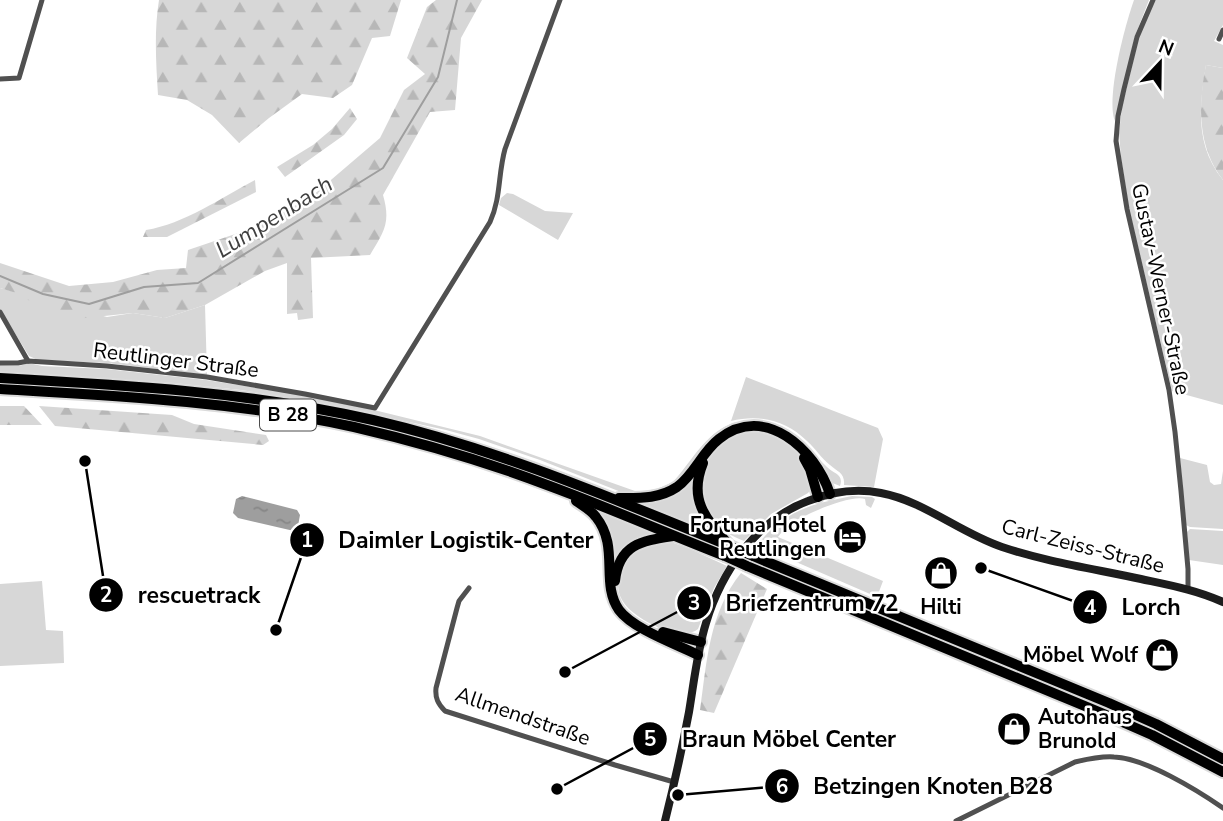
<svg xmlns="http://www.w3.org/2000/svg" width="1223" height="821" viewBox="0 0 1223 821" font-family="'Nunito Sans',sans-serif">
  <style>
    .green { fill: #d7d7d7 }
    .forest { fill: url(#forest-firs) }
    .water { fill: url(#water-ripples) }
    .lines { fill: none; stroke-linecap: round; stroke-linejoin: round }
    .stream { stroke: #9e9e9e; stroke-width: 2 }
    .highway-casing { stroke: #dbdbdb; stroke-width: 14 }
    .street { stroke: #505050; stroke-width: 5 }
    .secondary { stroke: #1d1d1d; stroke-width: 8 }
    .highway { stroke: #000; stroke-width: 10 }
    .highway-bridge-casing { stroke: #dbdbdb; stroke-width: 14; stroke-linecap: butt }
    .highway-bridge { stroke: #000; stroke-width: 10 }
    .labels { text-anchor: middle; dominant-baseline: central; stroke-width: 5; stroke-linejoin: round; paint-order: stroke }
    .shield { fill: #fff; stroke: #4c4c4c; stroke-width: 2 }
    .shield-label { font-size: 19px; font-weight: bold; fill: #000 }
    .street-label { font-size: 21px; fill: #000; stroke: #fff }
    .poi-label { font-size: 21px; font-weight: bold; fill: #000; stroke: #fff; text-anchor: end }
    .water-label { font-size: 23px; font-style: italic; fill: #3f3f3f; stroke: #fff }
    .leader { fill: none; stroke: #000; stroke-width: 2.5 }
    .callout-dot { fill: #000; stroke: #fff; stroke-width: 2.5 }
    .mark-label { font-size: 21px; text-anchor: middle; font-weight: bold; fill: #fff }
    .callout-label { font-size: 23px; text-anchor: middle; font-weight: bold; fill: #000; stroke: #fff; stroke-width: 5; stroke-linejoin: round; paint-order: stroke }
  </style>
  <defs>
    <pattern id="forest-firs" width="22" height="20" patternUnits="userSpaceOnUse" patternTransform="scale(1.75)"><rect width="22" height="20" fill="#d7d7d7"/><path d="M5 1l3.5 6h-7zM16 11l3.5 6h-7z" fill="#b7b7b7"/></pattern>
    <pattern id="water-ripples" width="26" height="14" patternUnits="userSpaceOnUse" patternTransform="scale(1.75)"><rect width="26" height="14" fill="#9e9e9e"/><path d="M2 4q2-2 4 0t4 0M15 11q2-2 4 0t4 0" fill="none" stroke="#868686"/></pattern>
  </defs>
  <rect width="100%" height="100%" fill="#fff"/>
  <g class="green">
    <path d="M1134,0H1149L1135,36L1115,121C1106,97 1125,25 1134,0Z"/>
    <path d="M1155,0H1223V25L1214,41L1223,45V68L1206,65C1199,107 1195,145 1223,180V405L1172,391L1129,209L1121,157L1119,133L1122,107L1139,37Z"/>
    <path d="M507,193L513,194L545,211L573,213L558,240L499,205L501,198Z"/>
    <path d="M0,288L107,317L133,313L165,318L205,305L207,375L107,363L38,360L29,356L0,309Z"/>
    <path d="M29,363L42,366L106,369L206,380L290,393L374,410L480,436L635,491C650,492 662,488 674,481C691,462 706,433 731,424C738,421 749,421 757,421C792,424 804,445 827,467C834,474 844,474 840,486L830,482L796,440L742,426L668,488L635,495L621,492L540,460L479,439L446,430L326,404L241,390L172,383L0,372V365L19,366Z"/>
    <path d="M746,377L878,428L883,439L874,487L844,485C845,473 838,472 830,465C821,458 815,448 807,441C786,420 759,414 731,421Z"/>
    <path d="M755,431C774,434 794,442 803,460C808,468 809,479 812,488L808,493L771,514L744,541C735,537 721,531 715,524C712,520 701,500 700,495C700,490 702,483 703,478C707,449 725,434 755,431Z"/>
    <path d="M1180,458L1207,465L1210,482L1214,485L1221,484L1223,471V529L1190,527L1186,525Z"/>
    <path d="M693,475L694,483L719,537L633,501L656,500Z"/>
    <path d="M852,496L872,497L875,499L871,508L866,505L865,499C849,494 798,517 785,528C783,531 780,534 778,537L883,581L877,597L757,545C785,511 810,504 852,496Z"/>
    <path d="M586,502L661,532L614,564Z"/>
    <path d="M1190,529L1223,531V565L1189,560L1187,532Z"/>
    <path d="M665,540L688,548L727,566L714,588L698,629C681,643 632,619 622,600C616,589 618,580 622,569C625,562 627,554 633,550C641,544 655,543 665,540Z"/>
    <path d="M42,581L46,630L63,631L64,663L0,666V584Z"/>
  </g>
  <g class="forest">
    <path d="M159,0H401L390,36L372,38L352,85L333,98L302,94L269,118L239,143L212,115L187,100L158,95C156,63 154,31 159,0Z"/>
    <path d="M436,0H482L461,38L455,110L430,112L383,195C391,223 384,231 370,255L311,258L313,318L298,320L297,313L287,314V263L265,271L205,305L165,318L133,313L66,320L13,292L0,288V263L69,286L113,282L157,270L186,268L188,250L253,228L311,197L380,138L404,90L425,74L407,58L427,7Z"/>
    <path d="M1206,65L1223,68V180C1197,147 1198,104 1206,65Z"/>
    <path d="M350,108L357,119L344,135L285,177L277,167L313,145L332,129Z"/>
    <path d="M255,180L256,192L167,237H143L146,230C184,224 221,198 255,180Z"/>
    <path d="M0,406H24L42,425H0Z"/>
    <path d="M39,406L172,415L194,424L266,435L269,441L263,445L55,426Z"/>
    <path d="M741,573L767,589L714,713L700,710C707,661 709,613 741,573Z"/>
  </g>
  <path class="water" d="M242,496L297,510L300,515L298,526L294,531L238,518L233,513L236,499Z"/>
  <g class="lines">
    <path class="stream" d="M0,276L43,294L89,304L144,287L198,283L383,168L438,77L457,0"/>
    <g class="highway-casing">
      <g id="highway">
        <path d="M0,378C125,385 250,392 373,420C498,449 614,499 732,547"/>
        <path d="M0,389C119,396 238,402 354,427C419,442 484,461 547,485C607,507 666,533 725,556"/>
        <path d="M804,458L810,469L818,497"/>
        <path d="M703,463C688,500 706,519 729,545"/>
        <path d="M619,498C640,498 659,499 677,487C694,475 702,452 719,439C765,403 815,449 830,494"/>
        <path d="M576,501C583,506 591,510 596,517C620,547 600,583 619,610C633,629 676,644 698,655"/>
        <path d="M753,556L1109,703L1156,724L1223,759"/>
        <path d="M747,566L1104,714L1152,735L1223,772"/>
        <path d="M615,581C619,544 642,541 673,536"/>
        <path d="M663,632L701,642"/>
      </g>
    </g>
    <g class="street">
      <path d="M1153,0L1137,37L1124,89L1118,116L1116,141L1127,209L1169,390L1175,432L1181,491L1188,569V589"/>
      <path d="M1219,39L1223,30"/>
      <path d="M0,79L19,78L42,0"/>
      <path d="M0,312L28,361"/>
      <path d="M0,363H18L28,361L107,366L207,377L305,394L375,408L490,222C501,198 498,174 505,149L560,0"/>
      <path d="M469,588L459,601L457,608L436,688C435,698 438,704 445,711L615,765L674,782"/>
      <path d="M956,821L1075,762C1088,759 1101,756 1114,757C1145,758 1197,790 1223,808"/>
    </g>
    <path class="secondary" d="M665,821C674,785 682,749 689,712C694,682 697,652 706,623C721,573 756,520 808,501C831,492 856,488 881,493C924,501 960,533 1002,547C1047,562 1095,569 1141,579C1169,585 1197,590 1223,602"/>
    <use href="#highway" class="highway"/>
    <g class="highway-bridge-casing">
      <g id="highway-bridge">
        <path d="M732,547L753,556"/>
        <path d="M725,556L747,566"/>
      </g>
    </g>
    <use href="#highway-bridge" class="highway-bridge"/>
  </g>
  <defs>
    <g id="hotel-disc" transform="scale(1.75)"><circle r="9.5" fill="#000" stroke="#fff"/><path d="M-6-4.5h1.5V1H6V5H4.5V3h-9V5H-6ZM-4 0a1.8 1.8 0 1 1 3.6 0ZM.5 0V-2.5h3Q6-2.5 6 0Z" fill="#fff"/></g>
    <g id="shop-disc" transform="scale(1.75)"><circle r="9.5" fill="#000" stroke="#fff"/><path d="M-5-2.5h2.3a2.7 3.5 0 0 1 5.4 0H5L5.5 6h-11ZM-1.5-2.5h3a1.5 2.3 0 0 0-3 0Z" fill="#fff"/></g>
  </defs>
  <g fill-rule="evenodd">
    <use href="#hotel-disc" x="850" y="537"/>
    <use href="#shop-disc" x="941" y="573"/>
    <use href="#shop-disc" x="1162" y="655"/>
    <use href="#shop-disc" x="1014" y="729"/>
  </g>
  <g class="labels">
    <rect class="shield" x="260" y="399.5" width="56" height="31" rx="5"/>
    <g class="shield-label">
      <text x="288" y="415">B 28</text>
    </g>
    <g class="street-label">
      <text transform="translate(1161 289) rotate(78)">Gustav-Werner-Straße</text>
      <text transform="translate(176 360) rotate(7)">Reutlinger Straße</text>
      <text transform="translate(1083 546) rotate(14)">Carl-Zeiss-Straße</text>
      <text transform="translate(523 716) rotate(19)">Allmendstraße</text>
    </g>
    <g class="poi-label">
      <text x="826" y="525">Fortuna Hotel<tspan x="826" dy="24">Reutlingen</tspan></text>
      <text x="941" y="607" text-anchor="middle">Hilti</text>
      <text x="1138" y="655">Möbel Wolf</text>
      <text x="1038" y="717" text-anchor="start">Autohaus<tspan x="1038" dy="24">Brunold</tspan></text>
    </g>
    <g class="water-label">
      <text transform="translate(274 217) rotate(-32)">Lumpenbach</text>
    </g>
  </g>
  <path class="leader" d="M276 630L307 540M85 461L106 595M565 672L694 603M981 568L1090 607M557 789L650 739M678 795L782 786"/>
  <g class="callout-dot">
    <circle cx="276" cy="630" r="7"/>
    <circle cx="85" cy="461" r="7"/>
    <circle cx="565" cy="672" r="7"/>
    <circle cx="981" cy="568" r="7"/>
    <circle cx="557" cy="789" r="7"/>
    <circle cx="678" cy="795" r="7"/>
    <circle cx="307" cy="540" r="18"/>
    <circle cx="106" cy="595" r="18"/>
    <circle cx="694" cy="603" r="18"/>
    <circle cx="1090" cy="607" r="18"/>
    <circle cx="650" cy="739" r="18"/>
    <circle cx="782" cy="786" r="18"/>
  </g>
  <g class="mark-label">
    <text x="307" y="547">1</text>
    <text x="106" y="602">2</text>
    <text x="694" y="610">3</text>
    <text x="1090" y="615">4</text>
    <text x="650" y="746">5</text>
    <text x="782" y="794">6</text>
  </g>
  <g class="callout-label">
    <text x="466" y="548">Daimler Logistik-Center</text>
    <text x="199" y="603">rescuetrack</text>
    <text x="812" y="611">Briefzentrum 72</text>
    <text x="1151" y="615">Lorch</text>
    <text x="789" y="747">Braun Möbel Center</text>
    <text x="933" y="794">Betzingen Knoten B28</text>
  </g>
  <g transform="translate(1160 63) rotate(22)" stroke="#ffffff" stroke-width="5" paint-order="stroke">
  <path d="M0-5L12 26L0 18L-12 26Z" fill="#000000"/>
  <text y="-10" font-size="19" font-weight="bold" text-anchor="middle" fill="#000000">N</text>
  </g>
</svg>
